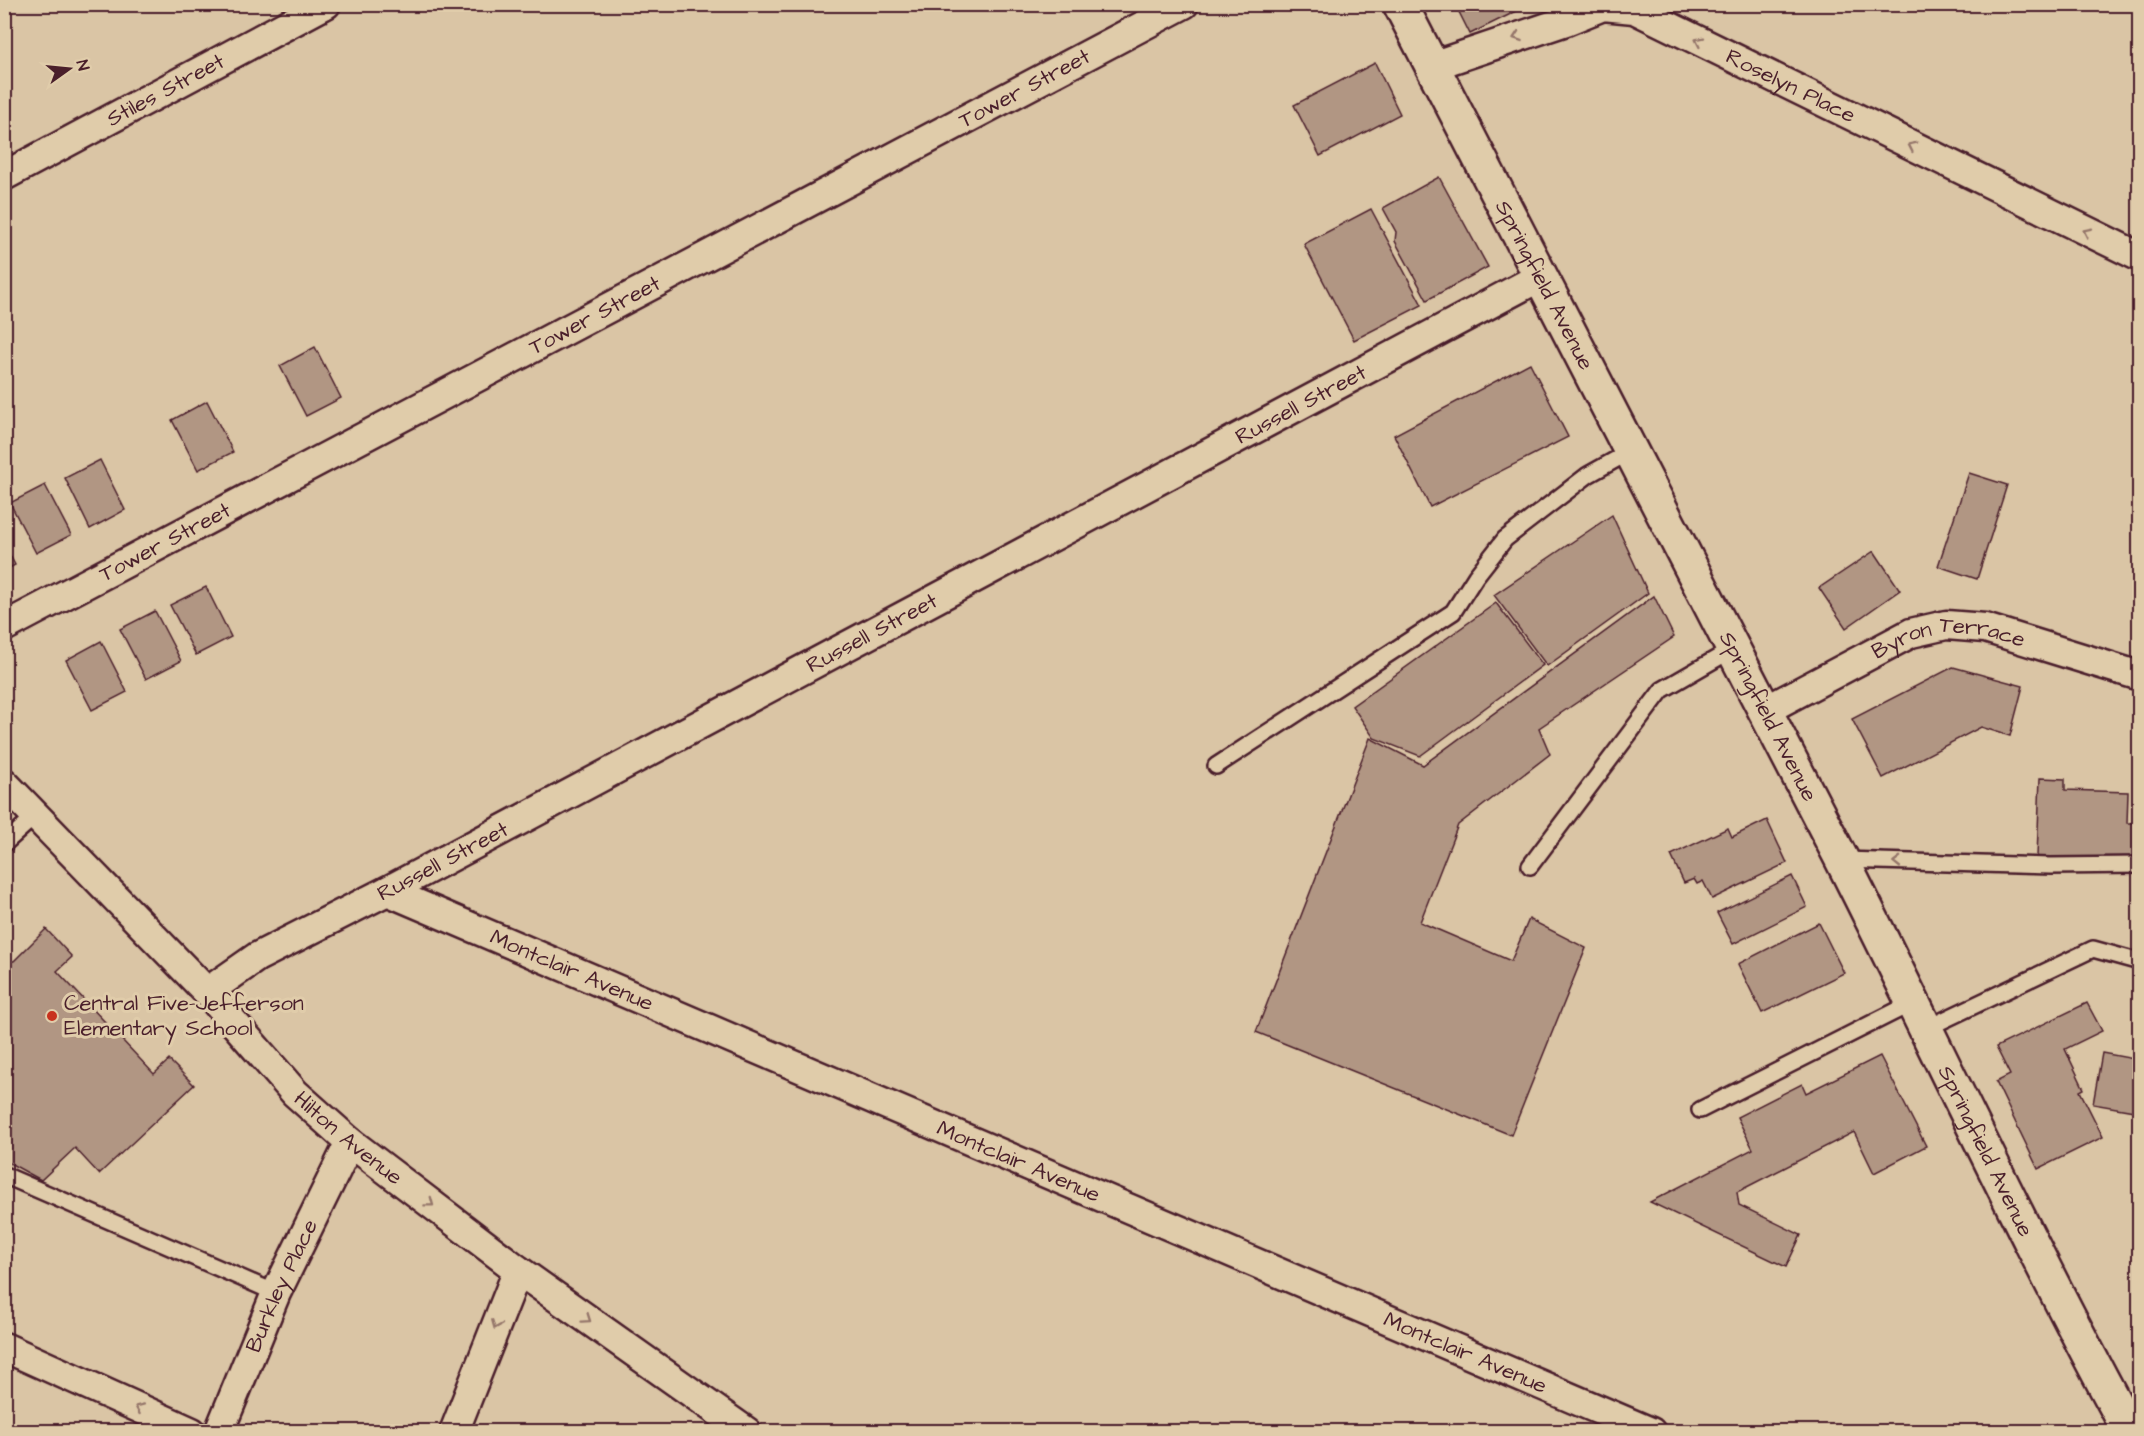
<svg xmlns="http://www.w3.org/2000/svg" width="2144" height="1436" viewBox="0 0 2144 1436" font-family="'Architects Daughter',sans-serif">
  <style>
    .building { fill: #b19683; stroke: #4a1f2b; stroke-width: 1.5 }
    .lines { fill: none; stroke-linecap: round; stroke-linejoin: round }
    .lane-casing { stroke: #4a1f2b; stroke-width: 20 }
    .street-casing { stroke: #4a1f2b; stroke-width: 33 }
    .primary-casing { stroke: #4a1f2b; stroke-width: 38 }
    .lane { stroke: #e0ccaa; stroke-width: 15 }
    .street { stroke: #e0ccaa; stroke-width: 28 }
    .primary { stroke: #e0ccaa; stroke-width: 33 }
    .oneway { stroke: #95766a }
    .poi-dot { fill: #c8321e; stroke: #e0ccaa; stroke-width: 2 }
    .labels { text-anchor: middle; dominant-baseline: central; stroke-width: 6; stroke-linejoin: round; paint-order: stroke }
    .street-label { font-size: 22px; fill: #4a1f2b; stroke: #e0ccaa }
    .poi-label { font-size: 22px; fill: #4a1f2b; stroke: #e0ccaa; text-anchor: start }
  </style>
  <rect width="100%" height="100%" fill="#dac5a5"/>
  <filter id="ink" filterUnits="userSpaceOnUse"><feTurbulence type="fractalNoise" baseFrequency=".0167" numOctaves="2"/><feDisplacementMap in="SourceGraphic" scale="12" xChannelSelector="R" yChannelSelector="G"/><feConvolveMatrix kernelMatrix="1 2 1 2 8 2 1 2 1" color-interpolation-filters="sRGB"/></filter>
  <g filter="url(#ink)">
    <g class="building">
      <path d="M1455,4H1531L1470,34Z"/>
      <path d="M1375,63L1400,114L1320,156L1294,105Z"/>
      <path d="M1439,177L1488,267L1427,300L1395,241L1396,232L1383,208Z"/>
      <path d="M1371,209L1422,305L1354,340L1304,244Z"/>
      <path d="M315,347L341,398L306,416L280,366Z"/>
      <path d="M1530,363L1568,437L1430,507L1394,435Z"/>
      <path d="M207,401L233,452L198,470L172,420Z"/>
      <path d="M100,460L125,510L90,529L65,478Z"/>
      <path d="M1969,473L2007,485L1977,579L1938,566Z"/>
      <path d="M45,485L71,535L36,553L10,503Z"/>
      <path d="M1612,515L1648,593L1547,666L1494,595Z"/>
      <path d="M4,544L15,565L4,571Z"/>
      <path d="M1874,551L1900,590L1846,628L1819,588Z"/>
      <path d="M206,587L231,637L196,655L170,605Z"/>
      <path d="M1654,596L1674,637L1539,728L1550,754L1458,825L1420,922L1511,961L1529,919L1586,948L1511,1135L1256,1032L1370,738L1423,765Z"/>
      <path d="M1496,603L1543,665L1420,756L1374,738L1352,706Z"/>
      <path d="M155,611L181,661L146,679L120,629Z"/>
      <path d="M101,641L127,692L92,710L66,660Z"/>
      <path d="M1953,667L2023,686L2010,736L1981,727L1883,778L1852,719Z"/>
      <path d="M2040,778L2065,779V790L2128,792L2127,823H2140V861L2037,857Z"/>
      <path d="M1767,820L1787,863L1712,899L1703,881L1697,884L1694,879L1684,883L1671,855L1728,828L1732,837Z"/>
      <path d="M1792,876L1807,907L1733,944L1717,913Z"/>
      <path d="M1819,923L1844,973L1762,1013L1738,964Z"/>
      <path d="M46,929L72,957L57,971L154,1074L169,1060L194,1085L99,1174L75,1148L41,1180L4,1160V961H14Z"/>
      <path d="M2087,1003L2102,1031L2065,1049L2084,1089L2080,1091L2103,1137L2038,1169L1996,1082L2010,1075L1996,1047Z"/>
      <path d="M2102,1053L2140,1060V1112L2093,1104Z"/>
      <path d="M1880,1056L1926,1146L1874,1173L1854,1132L1737,1192L1739,1205L1801,1235L1786,1267L1650,1202L1753,1149L1737,1117L1802,1084L1806,1093Z"/>
    </g>
    <g class="lines">
      <g class="lane-casing">
        <g id="lane">
          <path d="M1216,766L1453,612L1476,576L1505,539L1588,475L1631,451"/>
          <path d="M4,844L36,815"/>
          <path d="M1843,860L2050,866L2140,865"/>
          <path d="M1530,866L1662,690L1733,649"/>
          <path d="M1927,1028L2093,949L2140,962"/>
          <path d="M1700,1110L1914,1002"/>
          <path d="M4,1175L276,1293"/>
        </g>
      </g>
      <g class="street-casing">
        <g id="street">
          <path id="s1" d="M1432,66L1566,21L1603,6L1634,9L2140,257"/>
          <path id="s2" d="M4,176L326,4"/>
          <path id="s3" d="M4,627L1184,4"/>
          <path id="s4" d="M1766,710L1911,633L1946,625L1985,628L2140,676"/>
          <path id="s5" d="M4,783L207,992L295,1093L350,1142L518,1270L747,1432"/>
          <path id="s6" d="M387,891L1651,1432"/>
          <path id="s7" d="M207,992L257,957L387,891L1540,277"/>
          <path d="M4,1347L192,1432"/>
          <path id="s8" d="M219,1432L276,1293L350,1142"/>
          <path d="M454,1432L518,1270"/>
        </g>
      </g>
      <g class="primary-casing">
        <g id="primary">
          <path id="s9" d="M1400,4C1545,289 1695,571 1840,856C1937,1048 2027,1243 2130,1432"/>
        </g>
      </g>
      <use href="#lane" class="lane"/>
      <use href="#street" class="street"/>
      <use href="#primary" class="primary"/>
    </g>
    <defs><path id="oneway-chevron" d="M-2-3.5L2.5 0L-2 3.5" fill="none" stroke-width="1.6" stroke-linecap="round" stroke-linejoin="round" transform="scale(1.5)"/></defs>
    <g class="oneway">
      <use href="#oneway-chevron" transform="translate(1517 37) rotate(161)"/>
      <use href="#oneway-chevron" transform="translate(1699 41) rotate(-154)"/>
      <use href="#oneway-chevron" transform="translate(1912 146) rotate(-154)"/>
      <use href="#oneway-chevron" transform="translate(2087 232) rotate(-154)"/>
      <use href="#oneway-chevron" transform="translate(1897 862) rotate(-179)"/>
      <use href="#oneway-chevron" transform="translate(430 1203) rotate(37)"/>
      <use href="#oneway-chevron" transform="translate(587 1319) rotate(35)"/>
      <use href="#oneway-chevron" transform="translate(496 1325) rotate(112)"/>
      <use href="#oneway-chevron" transform="translate(139 1408) rotate(-156)"/>
    </g>
  </g>
  <circle class="poi-dot" cx="52" cy="1016" r="6"/>
  <g class="labels">
    <g class="street-label">
      <text stroke="none"><textPath href="#s1" startOffset="387">Roselyn Place</textPath></text>
      <text stroke="none"><textPath href="#s3" startOffset="1154">Tower Street</textPath></text>
      <text stroke="none"><textPath href="#s2" startOffset="183">Stiles Street</textPath></text>
      <text stroke="none"><textPath href="#s9" startOffset="316">Springfield Avenue</textPath></text>
      <text stroke="none"><textPath href="#s3" startOffset="668">Tower Street</textPath></text>
      <text stroke="none"><textPath href="#s7" startOffset="1242">Russell Street</textPath></text>
      <text stroke="none"><textPath href="#s3" startOffset="182">Tower Street</textPath></text>
      <text stroke="none"><textPath href="#s7" startOffset="756">Russell Street</textPath></text>
      <text stroke="none"><textPath href="#s4" startOffset="201">Byron Terrace</textPath></text>
      <text stroke="none"><textPath href="#s9" startOffset="802">Springfield Avenue</textPath></text>
      <text stroke="none"><textPath href="#s7" startOffset="270">Russell Street</textPath></text>
      <text stroke="none"><textPath href="#s6" startOffset="201">Montclair Avenue</textPath></text>
      <text stroke="none"><textPath href="#s5" startOffset="495">Hilton Avenue</textPath></text>
      <text stroke="none"><textPath href="#s9" startOffset="1288">Springfield Avenue</textPath></text>
      <text stroke="none"><textPath href="#s6" startOffset="687">Montclair Avenue</textPath></text>
      <text stroke="none"><textPath href="#s8" startOffset="159">Burkley Place</textPath></text>
      <text stroke="none"><textPath href="#s6" startOffset="1173">Montclair Avenue</textPath></text>
    </g>
    <g class="poi-label">
      <text x="64" y="1003">Central Five-Jefferson<tspan x="64" dy="25">Elementary School</tspan></text>
    </g>
  </g>
  <rect width="2144" height="1436" fill="none" stroke="#e0ccaa" stroke-width="24"/>
  <rect x="12" y="12" width="2120" height="1412" fill="none" stroke="#4a1f2b" stroke-width="2" filter="url(#ink)"/>
  <g transform="translate(69 69) rotate(75)" stroke="#e0ccaa" stroke-width="4.5" paint-order="stroke">
  <path d="M0-4.5L10 22L0 15L-10 22Z" fill="#4a1f2b"/>
  <text y="-9" font-size="16" font-weight="bold" text-anchor="middle" fill="#4a1f2b">N</text>
  </g>
</svg>
